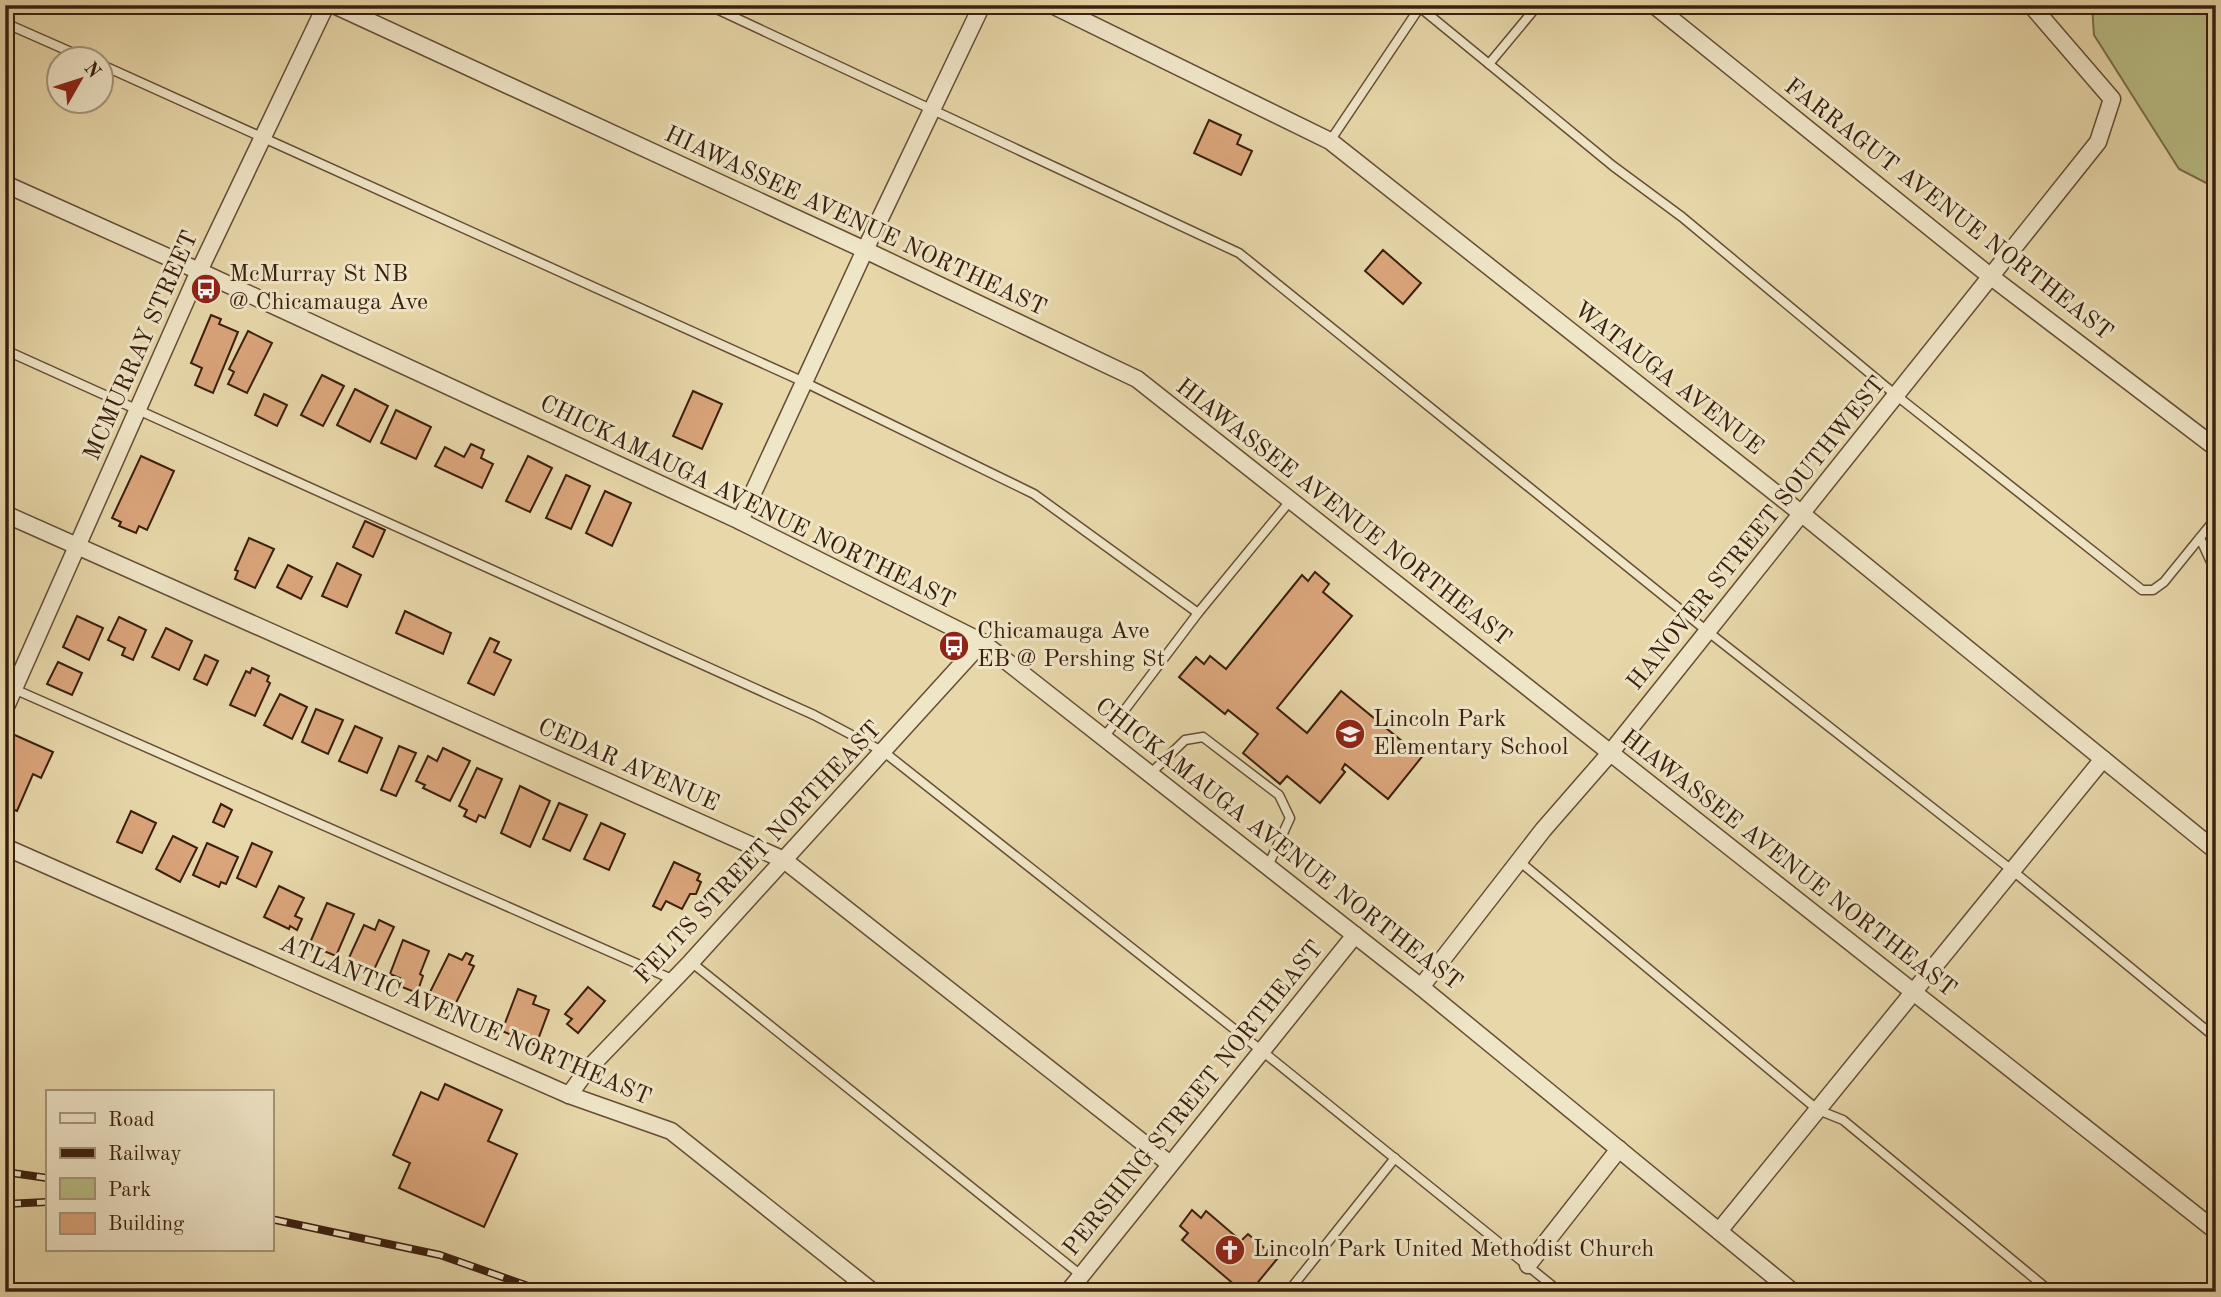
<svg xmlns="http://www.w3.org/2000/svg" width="2221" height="1297" viewBox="0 0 2221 1297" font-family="'Old Standard TT',serif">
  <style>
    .green { fill: #b9bd85; stroke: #7a6e4a; stroke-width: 2 }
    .building { fill: #dba57b; stroke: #3a1f0e; stroke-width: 2 }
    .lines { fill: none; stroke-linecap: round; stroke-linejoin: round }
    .service-casing { stroke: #654d35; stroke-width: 11 }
    .minor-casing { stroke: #654d35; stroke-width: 19 }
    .service { stroke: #efe5c7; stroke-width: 8 }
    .minor { stroke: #efe5c7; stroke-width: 16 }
    .rail-casing { stroke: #3a1f0e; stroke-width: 8 }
    .rail { stroke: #efe5c7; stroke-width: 5; stroke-dasharray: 16; stroke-linecap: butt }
    .labels { text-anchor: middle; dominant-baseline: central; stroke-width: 6; stroke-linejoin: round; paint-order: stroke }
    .street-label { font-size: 24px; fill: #3a1f0e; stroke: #efe5c7 }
    .poi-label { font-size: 24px; fill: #3a1f0e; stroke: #efe5c7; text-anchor: start }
  </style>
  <rect width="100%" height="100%" fill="#e7d7a9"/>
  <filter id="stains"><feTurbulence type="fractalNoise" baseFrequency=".00286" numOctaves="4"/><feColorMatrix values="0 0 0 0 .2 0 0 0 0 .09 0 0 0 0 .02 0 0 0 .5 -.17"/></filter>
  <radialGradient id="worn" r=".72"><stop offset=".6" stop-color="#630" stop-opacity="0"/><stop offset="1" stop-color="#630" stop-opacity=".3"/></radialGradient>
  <path class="green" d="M2092,5H2216V188L2179,169L2094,35Z"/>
  <g class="building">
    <path d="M1209,120L1241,135L1237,144L1252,151L1241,175L1194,153Z"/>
    <path d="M1383,250L1421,283L1403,304L1365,271Z"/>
    <path d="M211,315L221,319L219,324L238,332L213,393L195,385L202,368L191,363Z"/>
    <path d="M248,331L272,343L247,393L228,384L234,372L229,369Z"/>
    <path d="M322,375L344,386L323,426L301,415Z"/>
    <path d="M355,389L388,406L370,442L337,425Z"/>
    <path d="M693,391L722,404L702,449L673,436Z"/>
    <path d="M264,394L287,405L277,426L255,415Z"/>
    <path d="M396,410L431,427L416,459L381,443Z"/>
    <path d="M471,444L484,450L481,458L493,464L482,488L435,466L445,447L464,457Z"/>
    <path d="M141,456L174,471L147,530L139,526L136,533L119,526L121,522L112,518Z"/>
    <path d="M528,456L552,468L530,512L506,501Z"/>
    <path d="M566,475L590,486L571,529L546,518Z"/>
    <path d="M605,491L631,503L612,546L586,533Z"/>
    <path d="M365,521L385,530L373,557L353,547Z"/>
    <path d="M249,538L274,549L255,588L235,579L238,571L235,570Z"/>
    <path d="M337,563L361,575L347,607L322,596Z"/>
    <path d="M288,565L312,577L301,599L277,587Z"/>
    <path d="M1315,572L1329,584L1323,592L1352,616L1277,708L1307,733L1341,691L1408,746L1411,742L1425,753L1388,799L1345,764L1342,769L1345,772L1320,803L1287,776L1280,784L1243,753L1258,734L1228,710L1225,714L1179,677L1196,657L1204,664L1210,656L1226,669L1302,575L1308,581Z"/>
    <path d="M405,611L451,633L443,654L396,633Z"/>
    <path d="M77,616L103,628L89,660L63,647Z"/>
    <path d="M119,617L146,630L133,660L122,655L125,648L108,640Z"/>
    <path d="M166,628L192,641L179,670L152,657Z"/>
    <path d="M490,638L499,642L494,652L511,660L494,695L468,683Z"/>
    <path d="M205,655L218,661L207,685L194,679Z"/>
    <path d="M58,662L82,673L72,695L47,684Z"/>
    <path d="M252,668L269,676L267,681L270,683L255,716L230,705L246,671L250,673Z"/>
    <path d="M280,694L307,707L292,739L264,725Z"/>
    <path d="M316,709L343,720L328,754L302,742Z"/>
    <path d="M355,726L382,738L367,773L339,761Z"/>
    <path d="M8,732L53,752L41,778L33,774L17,811L5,806V737Z"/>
    <path d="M399,746L416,753L396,796L381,790Z"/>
    <path d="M443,748L470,761L450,801L423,788L425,785L416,781L428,756L437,761Z"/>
    <path d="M477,768L502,779L485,818L479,815L476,822L464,816L467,810L459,806Z"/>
    <path d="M520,786L550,801L530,847L501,833Z"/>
    <path d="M559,803L587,815L570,851L543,839Z"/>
    <path d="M221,804L232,810L224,827L213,822Z"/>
    <path d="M131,811L156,823L142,853L117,842Z"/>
    <path d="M601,823L625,834L609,870L584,859Z"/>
    <path d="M173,836L197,848L180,882L156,869Z"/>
    <path d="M207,843L238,857L226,884L221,882L219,887L193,875Z"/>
    <path d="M252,843L272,852L256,887L237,878Z"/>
    <path d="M674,862L700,874L697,880L701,882L696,894H690L682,909L666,901L661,910L653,906Z"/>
    <path d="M279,886L304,898L295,916L302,919L297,930L290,926L289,929L264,917Z"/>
    <path d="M327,903L354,914L336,956L309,945Z"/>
    <path d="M379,920L394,927L372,974L347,962L364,925L375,930Z"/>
    <path d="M403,940L429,951L420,974L423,976L417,993L397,985L400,978L390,974Z"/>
    <path d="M466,953L473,956L469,964L474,966L454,1007L429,994L449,954L462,960Z"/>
    <path d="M588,987L605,1001L578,1033L567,1024L572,1019L565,1014Z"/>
    <path d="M518,989L536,996L533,1004L549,1010L536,1045L502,1031Z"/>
    <path d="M445,1084L502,1110L488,1141L517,1154L484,1227L399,1188L410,1163L393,1155L421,1092L438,1100Z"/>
    <path d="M1192,1210L1201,1218L1206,1211L1241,1241L1248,1234L1277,1259L1250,1292H1243L1182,1240L1188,1233L1180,1226Z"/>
  </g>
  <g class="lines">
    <g class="service-casing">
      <g id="service">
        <path d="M708,5L1239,253L1707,631L2013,871L2216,1038"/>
        <path d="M1417,5L1489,64"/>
        <path d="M1538,5L1489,64L1613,166L1682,217L1897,396L2142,590H2153L2164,582L2216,518"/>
        <path d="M5,23L89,60"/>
        <path d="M102,65L804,382L1034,494L1198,613"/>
        <path d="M1330,141L1420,7"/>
        <path d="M5,350L814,715L884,752L1262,1051L1560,1292"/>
        <path d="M2200,538L2211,562L2216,567"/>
        <path d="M5,682L14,689L674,980"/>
        <path d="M1105,736L1198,613L1290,501"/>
        <path d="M1151,773L1185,740L1203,737L1279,795L1290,818L1268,866"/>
        <path d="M1519,861L1818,1110L1843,1120L2051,1292"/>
        <path d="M691,962L1082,1276"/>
        <path d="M1288,1292L1395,1158"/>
      </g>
    </g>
    <g class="minor-casing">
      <g id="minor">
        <path d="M334,5L865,250L1137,379L2216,1231"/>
        <path d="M1052,5L1330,141L1802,514L2216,851"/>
        <path d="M1654,5L1990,276L2216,448"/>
        <path d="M5,184L199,271L740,521L982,642L1421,987L1793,1292"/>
        <path d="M5,514L784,860L1170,1164"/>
        <path d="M740,521L865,250L982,5"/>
        <path d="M5,709L199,271L326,5"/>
        <path d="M5,847L569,1095L671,1131L873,1292"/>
        <path d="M1421,987L1543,830L1611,752L2098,142L2112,99L2031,5"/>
        <path d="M569,1095L588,1069L691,962L982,642"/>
        <path d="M1719,1231L2103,759"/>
        <path d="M1528,1265L1619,1149"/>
        <path d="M1068,1292L1355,935"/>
      </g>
    </g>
    <use href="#service" class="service"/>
    <use href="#minor" class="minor"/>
    <g class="rail-casing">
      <g id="rail">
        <path d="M5,1172L47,1178"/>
        <path d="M5,1204L47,1202"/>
        <path d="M271,1219L440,1255L545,1292"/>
      </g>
    </g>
    <use href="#rail" class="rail"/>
  </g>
  <defs>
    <g id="bus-disc" transform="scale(1.575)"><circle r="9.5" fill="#8f2418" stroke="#efe5c7"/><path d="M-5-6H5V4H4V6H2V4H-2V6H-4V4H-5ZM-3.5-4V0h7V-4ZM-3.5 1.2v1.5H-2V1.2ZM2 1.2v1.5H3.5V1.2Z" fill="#fff"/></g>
    <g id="school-disc" transform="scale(1.575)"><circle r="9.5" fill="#8f2418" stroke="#efe5c7"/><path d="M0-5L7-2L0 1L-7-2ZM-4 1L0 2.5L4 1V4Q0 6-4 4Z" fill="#fff"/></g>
    <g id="church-disc" transform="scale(1.575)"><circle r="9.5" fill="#8f2418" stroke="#efe5c7"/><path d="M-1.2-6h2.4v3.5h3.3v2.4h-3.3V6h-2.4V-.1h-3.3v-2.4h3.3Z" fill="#fff"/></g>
  </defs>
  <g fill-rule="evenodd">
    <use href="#bus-disc" x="206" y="289"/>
    <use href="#bus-disc" x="954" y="646"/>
    <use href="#school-disc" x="1350" y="734"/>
    <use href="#church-disc" x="1230" y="1250"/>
  </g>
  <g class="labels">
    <g class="street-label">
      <text transform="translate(1948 210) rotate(38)">FARRAGUT AVENUE NORTHEAST</text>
      <text transform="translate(855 222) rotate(25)">HIAWASSEE AVENUE NORTHEAST</text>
      <text transform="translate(142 346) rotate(-66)">MCMURRAY STREET</text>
      <text transform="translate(1668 379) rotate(38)">WATAUGA AVENUE</text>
      <text transform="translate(747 503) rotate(26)">CHICKAMAUGA AVENUE NORTHEAST</text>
      <text transform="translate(1343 513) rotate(38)">HIAWASSEE AVENUE NORTHEAST</text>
      <text transform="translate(1757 534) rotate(-51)">HANOVER STREET SOUTHWEST</text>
      <text transform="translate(628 766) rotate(24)">CEDAR AVENUE</text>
      <text transform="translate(1278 845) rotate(38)">CHICKAMAUGA AVENUE NORTHEAST</text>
      <text transform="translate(759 853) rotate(-47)">FELTS STREET NORTHEAST</text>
      <text transform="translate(1788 864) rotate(38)">HIAWASSEE AVENUE NORTHEAST</text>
      <text transform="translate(465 1021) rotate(23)">ATLANTIC AVENUE NORTHEAST</text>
      <text transform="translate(1194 1099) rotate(-51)">PERSHING STREET NORTHEAST</text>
    </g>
    <g class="poi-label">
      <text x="229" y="275">McMurray St NB<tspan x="229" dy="28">@ Chicamauga Ave</tspan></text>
      <text x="977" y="632">Chicamauga Ave<tspan x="977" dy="28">EB @ Pershing St</tspan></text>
      <text x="1373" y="720">Lincoln Park<tspan x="1373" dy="28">Elementary School</tspan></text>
      <text x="1253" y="1250">Lincoln Park United Methodist Church</text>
    </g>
  </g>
  <rect width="2221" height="1297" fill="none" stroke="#e7d7a9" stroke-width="28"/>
  <rect x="7" y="7" width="2207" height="1283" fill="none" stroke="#3a1f0e" stroke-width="3.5"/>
  <rect x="14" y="14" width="2193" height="1269" fill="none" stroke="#3a1f0e" stroke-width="2"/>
  <rect x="46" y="1090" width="228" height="161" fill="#efe5c7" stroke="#a7967d" stroke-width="2"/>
  <rect x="60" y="1113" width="35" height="10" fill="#efe5c7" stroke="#a7967d" stroke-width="2"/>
  <text x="108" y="1126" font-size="21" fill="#3a1f0e">Road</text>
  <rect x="60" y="1148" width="35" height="10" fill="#3a1f0e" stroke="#a7967d" stroke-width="2"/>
  <text x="108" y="1160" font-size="21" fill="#3a1f0e">Railway</text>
  <rect x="60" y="1178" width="35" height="21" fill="#b9bd85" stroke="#a7967d" stroke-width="2"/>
  <text x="108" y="1196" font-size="21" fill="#3a1f0e">Park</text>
  <rect x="60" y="1213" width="35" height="21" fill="#dba57b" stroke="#a7967d" stroke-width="2"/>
  <text x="108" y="1230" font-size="21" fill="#3a1f0e">Building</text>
  <g transform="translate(80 80) rotate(51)"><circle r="33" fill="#efe5c7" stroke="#a7967d" stroke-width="2"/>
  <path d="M0-5L12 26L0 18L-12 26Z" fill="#8f2418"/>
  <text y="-10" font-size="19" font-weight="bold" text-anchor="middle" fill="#3a1f0e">N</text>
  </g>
  <rect width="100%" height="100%" filter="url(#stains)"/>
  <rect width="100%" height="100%" fill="url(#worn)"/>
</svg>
